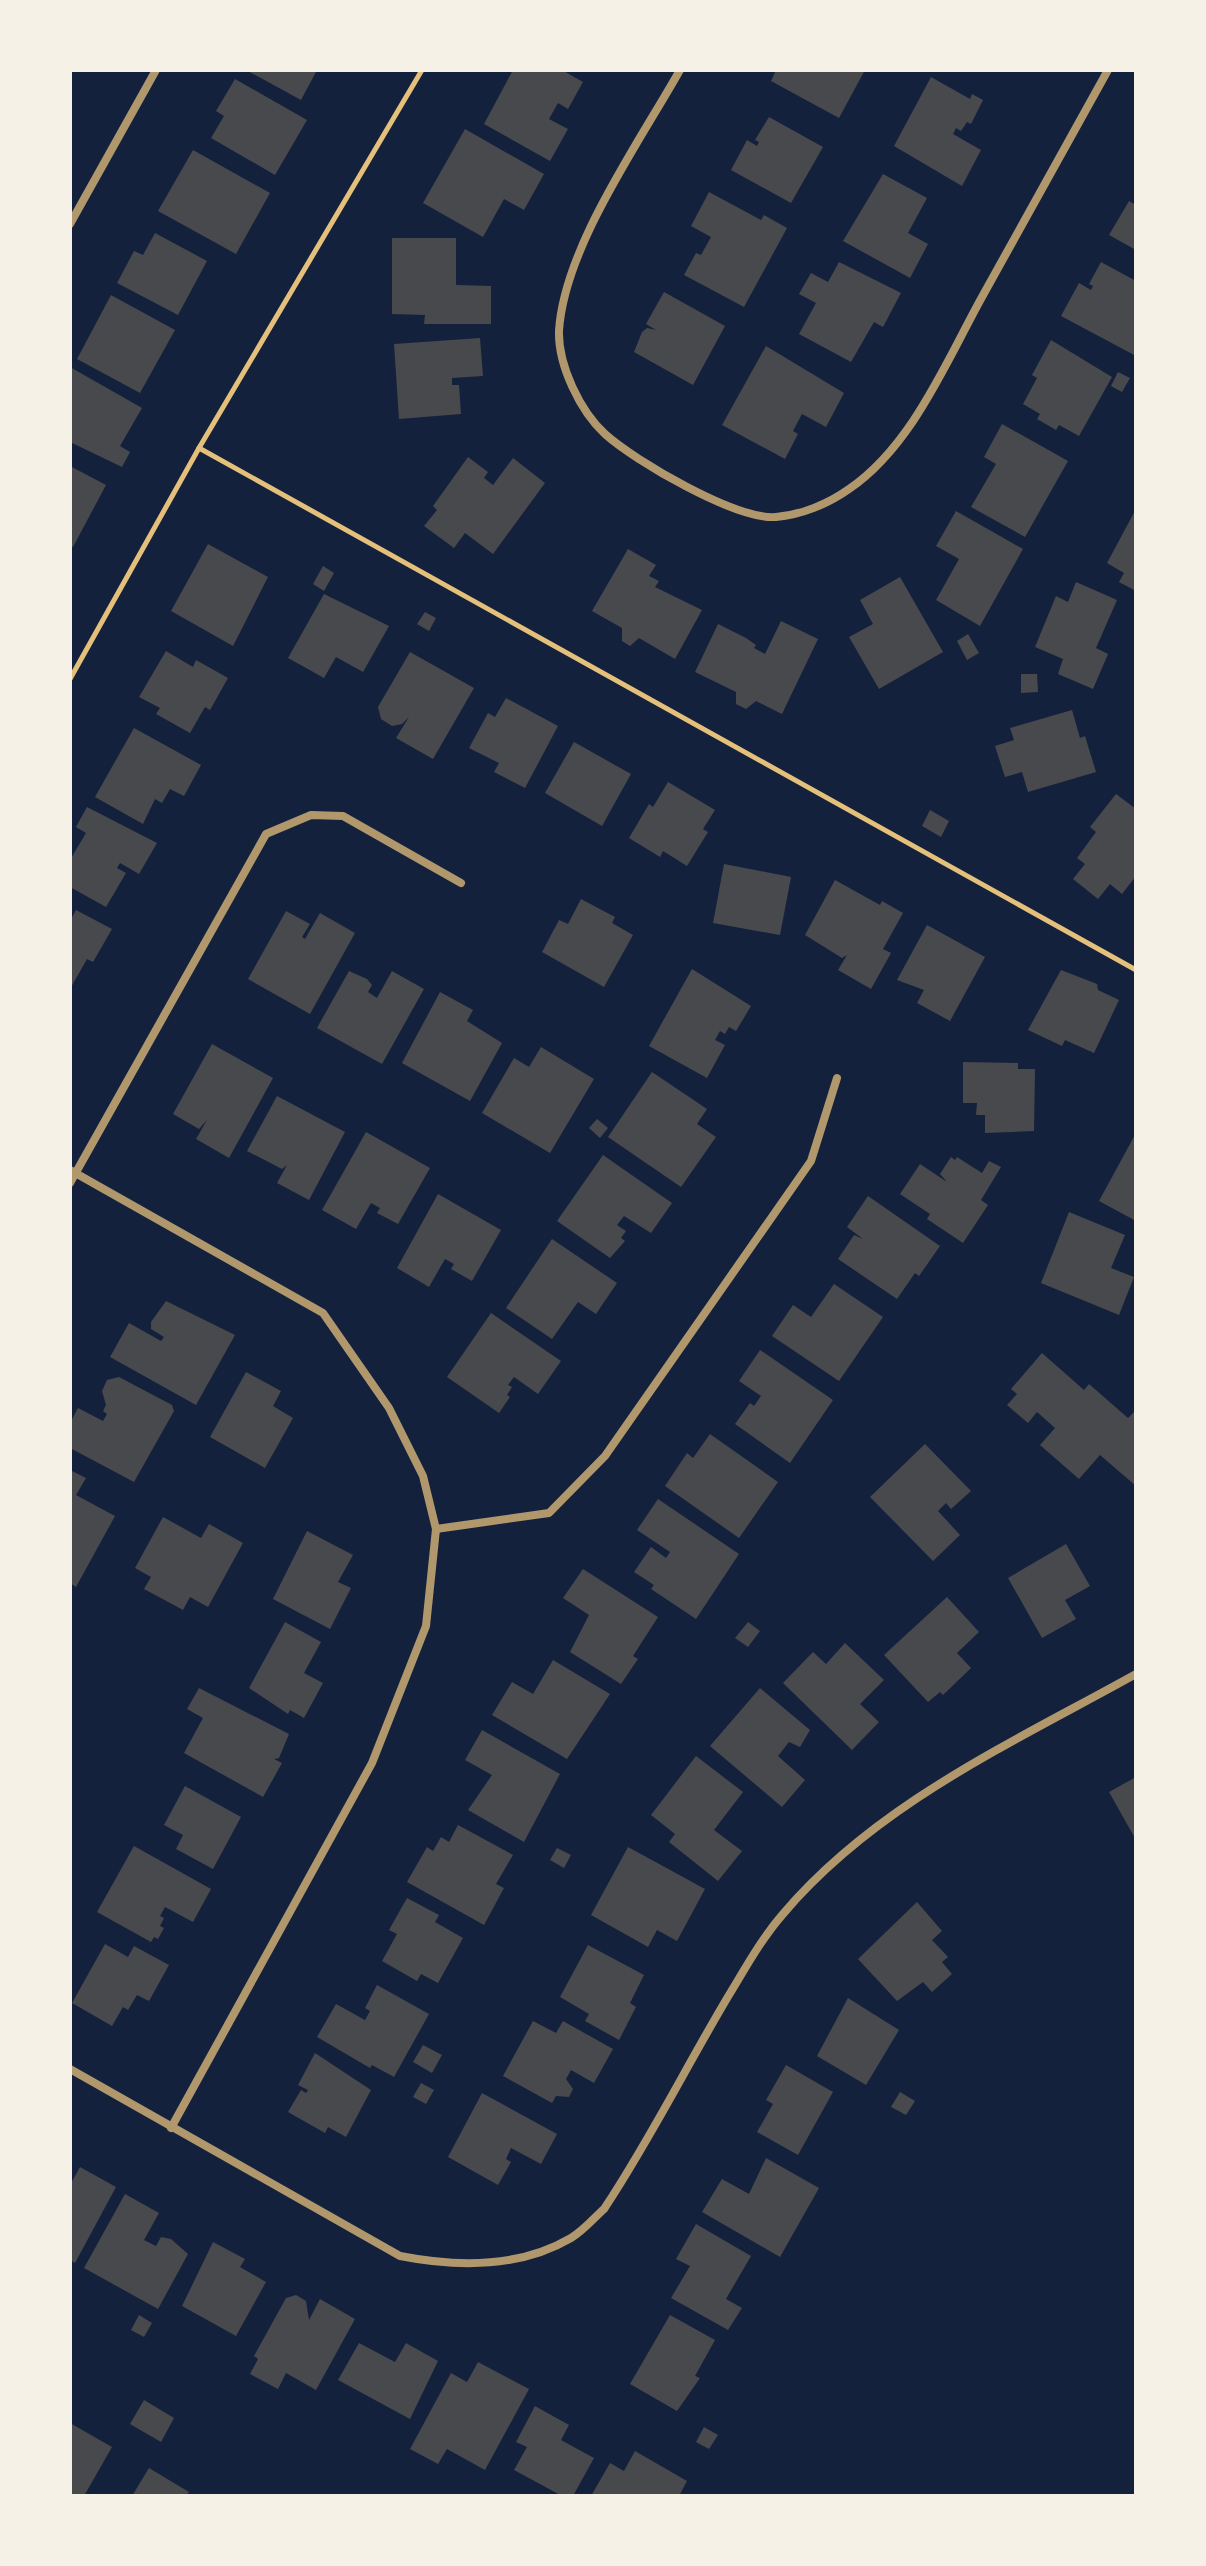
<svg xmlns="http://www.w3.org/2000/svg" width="1206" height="2566" viewBox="0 0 1206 2566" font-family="Poppins,sans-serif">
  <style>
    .building { fill: #48494c }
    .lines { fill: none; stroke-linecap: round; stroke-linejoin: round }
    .path { stroke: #e5c07b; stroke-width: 5 }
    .minor { stroke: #b1986c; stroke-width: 8 }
  </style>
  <rect width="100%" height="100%" fill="#14213d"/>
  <g class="building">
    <path d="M246,70H317L301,100Z"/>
    <path d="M513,70H562L583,82L568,109L558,103L549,119L568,129L550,161L484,124Z"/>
    <path d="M776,70H865L839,118L771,81Z"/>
    <path d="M931,77L970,99L972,94L983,100L971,124L967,122L961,131L956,128L953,134L981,150L962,186L894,146Z"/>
    <path d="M235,79L307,120L275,175L211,138L224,116L216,111Z"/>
    <path d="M769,117L823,147L791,203L731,170L747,140L757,146L759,142L755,140Z"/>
    <path d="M465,129L544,174L524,210L504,199L483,237L423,203Z"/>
    <path d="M193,150L270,193L236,254L158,211Z"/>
    <path d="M883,174L927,198L908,233L928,244L910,278L843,241Z"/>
    <path d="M709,192L761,220L764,215L787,228L744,307L684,275L696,253L701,255L711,237L691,226Z"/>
    <path d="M1129,201L1136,205V250L1109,235Z"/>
    <path d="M155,233L207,261L178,315L117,283L134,251L143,255Z"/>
    <path d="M392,238H456V285L491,286V324H424L425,315L392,314Z"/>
    <path d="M839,262L901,293L883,327L874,322L851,362L799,334L816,303L799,294L811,273L828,282Z"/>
    <path d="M1101,262L1136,281V356L1061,316L1079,283L1091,290L1093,286L1089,284Z"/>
    <path d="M664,292L725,326L693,385L634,352L642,332L647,328L656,330L646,324Z"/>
    <path d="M111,295L175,330L140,393L77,359Z"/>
    <path d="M480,338L483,376L452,378V385H459L461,414L399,419L394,344Z"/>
    <path d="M1051,340L1112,377L1079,436L1059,425L1056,430L1037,419L1040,414L1023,404L1037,378L1032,375Z"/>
    <path d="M766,346L844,393L826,427L802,414L793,431L798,434L785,459L722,425Z"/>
    <path d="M70,367L142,408L120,446L130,452L122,467L70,442Z"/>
    <path d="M1118,372L1130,378L1122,392L1111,386Z"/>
    <path d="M1002,424L1068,461L1025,537L971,507L996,464L984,457Z"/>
    <path d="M468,457L488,472L484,478L493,485L513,458L545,483L493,554L465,533L454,548L424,526L437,510L433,506Z"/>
    <path d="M70,466L106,485L73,547L70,546Z"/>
    <path d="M1136,509V591L1119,582L1124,573L1107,563Z"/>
    <path d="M956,511L1023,549L980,626L936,600L959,559L936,546Z"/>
    <path d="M208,544L268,577L233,646L171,611Z"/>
    <path d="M628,549L656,565L649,576L659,581L655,587L702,610L675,659L639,638L630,646L622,641V628L592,611Z"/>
    <path d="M323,566L334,573L324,591L313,584Z"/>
    <path d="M900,577L943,652L879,689L849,637L873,624L860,600Z"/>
    <path d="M1076,582L1117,600L1096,648L1108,654L1093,689L1058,674L1063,659L1035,647L1056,596L1068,602Z"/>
    <path d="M324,594L389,626L363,672L336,657L324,678L288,658Z"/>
    <path d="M425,612L436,618L429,631L417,624Z"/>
    <path d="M781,621L818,639L782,714L756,701L746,709L736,704V692L695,672L718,624L746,638L756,645L754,648L765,654Z"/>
    <path d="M968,634L979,653L967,660L957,641Z"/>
    <path d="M166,651L193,667L196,660L228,678L210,710L205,707L190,733L156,714L160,708L139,697Z"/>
    <path d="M410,652L474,688L433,759L396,738L409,717L402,724L392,726L381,719L378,707Z"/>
    <path d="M1021,674H1037L1038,692L1021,693Z"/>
    <path d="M506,698L558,726L525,788L494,772L499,763L469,748L488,713L495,717Z"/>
    <path d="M1072,710L1080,738L1085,736L1096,772L1028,792L1022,772L1005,777L995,746L1014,740L1010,728Z"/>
    <path d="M134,728L201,765L184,796L170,789L162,803L155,799L143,824L95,797Z"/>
    <path d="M574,742L631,774L602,826L545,793Z"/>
    <path d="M668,782L715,810L703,829L708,832L687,866L663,851L660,857L629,838L649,804L653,807Z"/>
    <path d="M1116,794L1136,809V876L1122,894L1110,884L1098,899L1073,879L1085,864L1077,858L1096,832L1090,827Z"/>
    <path d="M87,807L157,843L139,874L120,863L117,868L126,873L106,907L70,887V860L86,833L76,827Z"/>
    <path d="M930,810L949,821L941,837L922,826Z"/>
    <path d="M724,864L791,877L780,935L713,923Z"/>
    <path d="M835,880L880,905L882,901L903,913L883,949L891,953L871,989L838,970L847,955L842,958L805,935Z"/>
    <path d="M581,899L615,917L612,923L633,935L604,987L542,952L559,920L568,924Z"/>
    <path d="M76,910L112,929L93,962L87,959L70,989V921Z"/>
    <path d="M286,911L310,924L302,937L305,939L320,913L355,933L310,1014L248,979Z"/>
    <path d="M927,925L985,957L950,1021L917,1003L924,990L897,980Z"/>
    <path d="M692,969L751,1006L736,1031L729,1027L725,1034L720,1031L715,1040L725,1045L707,1078L649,1046Z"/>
    <path d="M1061,970L1097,984L1098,990L1119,1000L1094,1053L1065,1040L1062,1046L1028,1030Z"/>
    <path d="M349,971L367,979L372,985L368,992L377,998L392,971L424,989L382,1064L317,1028Z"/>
    <path d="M440,992L473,1010L467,1021L502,1043L470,1101L402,1063Z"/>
    <path d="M212,1044L273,1078L229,1158L196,1139L207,1120L199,1129L173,1114Z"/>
    <path d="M541,1047L594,1079L550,1153L482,1113L514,1058L529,1067Z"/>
    <path d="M963,1062L1018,1063V1069H1035L1034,1131L985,1133V1115H976L977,1103H963Z"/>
    <path d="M652,1072L707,1109L697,1124L716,1137L681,1187L608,1137Z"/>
    <path d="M277,1096L345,1132L309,1200L277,1183L287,1165L282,1169L247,1151Z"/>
    <path d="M597,1119L608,1128L600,1138L589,1128Z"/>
    <path d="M366,1132L430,1168L398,1224L377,1213L380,1208L371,1203L356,1229L322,1210Z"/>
    <path d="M1136,1133V1221L1099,1201Z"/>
    <path d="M603,1155L672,1203L651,1233L624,1216L617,1225L626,1231L621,1238L625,1241L610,1258L557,1221Z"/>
    <path d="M951,1157L955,1160L957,1157L982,1173L989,1161L1001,1167L981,1200L988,1205L963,1243L927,1219L930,1214L900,1194L920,1164L947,1182L940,1174Z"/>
    <path d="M438,1194L501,1230L472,1281L451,1269L454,1264L445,1259L429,1287L397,1268Z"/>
    <path d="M868,1196L940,1246L919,1276L915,1273L897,1299L838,1259L854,1235L863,1239L847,1227Z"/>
    <path d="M1069,1212L1125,1235L1111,1268L1134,1277L1119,1315L1041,1283Z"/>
    <path d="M552,1239L617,1283L596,1314L578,1302L552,1339L506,1308Z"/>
    <path d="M834,1284L883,1317L839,1381L772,1336L793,1305L811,1317Z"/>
    <path d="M166,1301L235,1335L196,1405L110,1357L129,1323L161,1341L164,1337L151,1329V1322Z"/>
    <path d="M491,1313L561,1361L538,1394L514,1377L508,1385L512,1387L507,1395L510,1397L499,1413L447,1377Z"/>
    <path d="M760,1350L833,1400L790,1463L735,1424L750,1403L754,1406L761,1396L739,1381Z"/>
    <path d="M1042,1353L1084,1390L1089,1384L1128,1418L1136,1410V1486L1100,1455L1079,1479L1040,1445L1055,1428L1037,1412L1028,1423L1007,1405L1017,1394L1011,1389Z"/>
    <path d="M246,1372L281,1391L273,1406L293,1418L265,1468L210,1437Z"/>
    <path d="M119,1377L172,1405L174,1411L134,1482L70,1448V1423L78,1408L103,1421L107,1414L103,1411L106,1405L102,1391L107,1380Z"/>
    <path d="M710,1434L778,1482L739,1538L665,1486L687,1453L693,1458Z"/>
    <path d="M925,1444L971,1491L951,1509L946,1503L938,1511L960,1535L933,1561L870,1497Z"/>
    <path d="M70,1470L86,1478L76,1495L115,1516L76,1587L70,1583Z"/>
    <path d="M658,1499L739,1554L696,1619L651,1589L654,1585L634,1572L651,1547L666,1558L670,1552L637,1530Z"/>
    <path d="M163,1517L201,1538L209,1524L243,1543L208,1607L190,1597L183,1610L144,1589L151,1577L135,1568Z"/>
    <path d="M307,1531L353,1555L338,1582L351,1588L330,1629L273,1599Z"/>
    <path d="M1066,1544L1090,1586L1065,1600L1076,1619L1042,1638L1008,1578Z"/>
    <path d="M583,1569L658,1617L633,1656L638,1659L621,1684L570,1652L589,1615L563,1598Z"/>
    <path d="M947,1597L979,1632L957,1653L971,1668L943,1695L940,1692L928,1702L884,1655Z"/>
    <path d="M285,1622L321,1642L304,1673L323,1683L304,1718L290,1710L288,1714L249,1688Z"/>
    <path d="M748,1622L760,1631L748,1647L735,1638Z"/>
    <path d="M845,1643L884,1680L860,1704L879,1722L852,1750L783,1683L813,1652L826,1664Z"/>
    <path d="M553,1660L610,1694L567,1759L492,1715L512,1682L533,1694Z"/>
    <path d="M199,1688L289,1734L279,1758L274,1759L282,1763L263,1797L184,1753L203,1718L187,1709Z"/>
    <path d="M760,1688L810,1730L800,1747L789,1742L778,1756L805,1780L782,1807L710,1746Z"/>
    <path d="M482,1730L560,1774L524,1842L468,1810L492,1775L465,1760Z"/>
    <path d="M696,1756L743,1792L714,1830L742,1851L718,1881L669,1842L675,1834L651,1815Z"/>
    <path d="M1136,1777V1840L1109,1792Z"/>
    <path d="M185,1786L241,1817L213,1869L176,1849L183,1835L164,1825Z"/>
    <path d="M458,1825L513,1855L496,1884L504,1888L484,1925L407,1882L427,1847L433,1851L441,1837L449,1842Z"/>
    <path d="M134,1846L211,1889L193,1922L165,1907L160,1916L164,1918L160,1926L164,1928L158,1939L154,1937L151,1942L97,1912Z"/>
    <path d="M628,1847L705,1889L677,1941L657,1930L648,1947L591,1915Z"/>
    <path d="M557,1848L571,1855L564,1868L550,1860Z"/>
    <path d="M407,1898L439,1915L435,1922L463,1938L438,1983L421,1974L417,1981L382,1961L397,1934L389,1930Z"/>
    <path d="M917,1902L942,1931L932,1940L948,1957L942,1962L952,1974L932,1992L923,1982L897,2001L858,1959Z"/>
    <path d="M105,1944L128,1957L134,1946L169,1965L149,2001L137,1995L128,2010L123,2007L112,2026L72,2003Z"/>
    <path d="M588,1945L644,1975L630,2003L636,2007L619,2040L585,2021L589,2014L560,1997Z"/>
    <path d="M377,1985L429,2014L394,2077L372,2065L370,2068L317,2037L336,2004L365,2020L370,2011L365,2008Z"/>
    <path d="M848,1998L899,2030L866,2085L817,2056Z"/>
    <path d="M533,2021L556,2033L563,2021L613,2049L594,2083L571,2070L566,2079L573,2089L569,2097L556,2096L552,2103L503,2076Z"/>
    <path d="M423,2045L442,2055L432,2073L413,2062Z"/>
    <path d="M315,2053L371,2090L346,2137L328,2127L325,2133L288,2112L301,2090L306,2093L308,2090L298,2085Z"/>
    <path d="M786,2065L833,2092L798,2155L757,2132L773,2104L766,2100Z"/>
    <path d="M421,2083L434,2090L426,2104L413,2097Z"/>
    <path d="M900,2092L915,2101L906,2115L891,2107Z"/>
    <path d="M482,2093L557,2134L541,2164L511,2148L506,2159L511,2162L498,2185L448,2157Z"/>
    <path d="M766,2158L819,2188L780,2257L702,2212L722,2179L749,2194Z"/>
    <path d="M80,2167L116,2187L75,2263L70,2260V2185Z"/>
    <path d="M125,2194L159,2213L144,2240L156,2246L161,2237L171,2239L188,2254L158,2309L84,2268Z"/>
    <path d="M696,2224L751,2256L726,2299L742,2308L728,2330L671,2298L690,2266L676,2259Z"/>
    <path d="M213,2242L245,2259L240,2267L266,2282L236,2336L182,2306Z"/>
    <path d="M296,2295L306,2301L309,2320L320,2299L355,2319L316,2390L286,2373L278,2389L250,2374L258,2359L254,2356L286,2298Z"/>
    <path d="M139,2315L152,2323L144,2337L131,2330Z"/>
    <path d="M670,2315L715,2340L695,2376L700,2378L677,2411L630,2384Z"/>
    <path d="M359,2343L395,2362L406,2343L438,2361L410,2419L338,2380Z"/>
    <path d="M478,2362L529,2389L485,2470L447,2449L438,2464L410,2449L451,2373L467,2382Z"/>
    <path d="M144,2400L174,2418L161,2442L130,2424Z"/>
    <path d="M535,2406L569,2425L561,2440L594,2458L573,2496H562L514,2470L527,2447L516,2442Z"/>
    <path d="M70,2423L112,2447L84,2496H70Z"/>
    <path d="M704,2427L718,2435L709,2449L696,2442Z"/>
    <path d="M635,2451L687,2481L679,2496H591L610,2463L624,2471Z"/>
    <path d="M149,2468L189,2492L186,2496H132Z"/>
  </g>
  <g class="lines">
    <g class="path">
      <path d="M199,448L1136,970"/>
      <path d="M70,679L199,448L422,70"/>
    </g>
    <g class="minor">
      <path d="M680,70C639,143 564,248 559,331C558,365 580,411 605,434C635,461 736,520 776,517C801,515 828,504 849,489C912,446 946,362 982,297C1024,222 1066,146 1108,70"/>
      <path d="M70,224L156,70"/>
      <path d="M70,1170L323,1313L389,1408L423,1476L436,1529L426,1626L372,1763L171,2128"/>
      <path d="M70,1183L266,834L311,815L343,816L461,883"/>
      <path d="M436,1529L549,1513L605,1456L811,1161L837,1078"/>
      <path d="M70,2069L400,2256C456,2267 520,2268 571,2238C583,2231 594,2218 604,2209C650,2140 687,2065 729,1995C746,1967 762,1938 783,1914C876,1804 1012,1743 1136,1674"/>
    </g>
  </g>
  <rect width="1206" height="2566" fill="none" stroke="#f6f1e7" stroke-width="144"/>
</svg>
